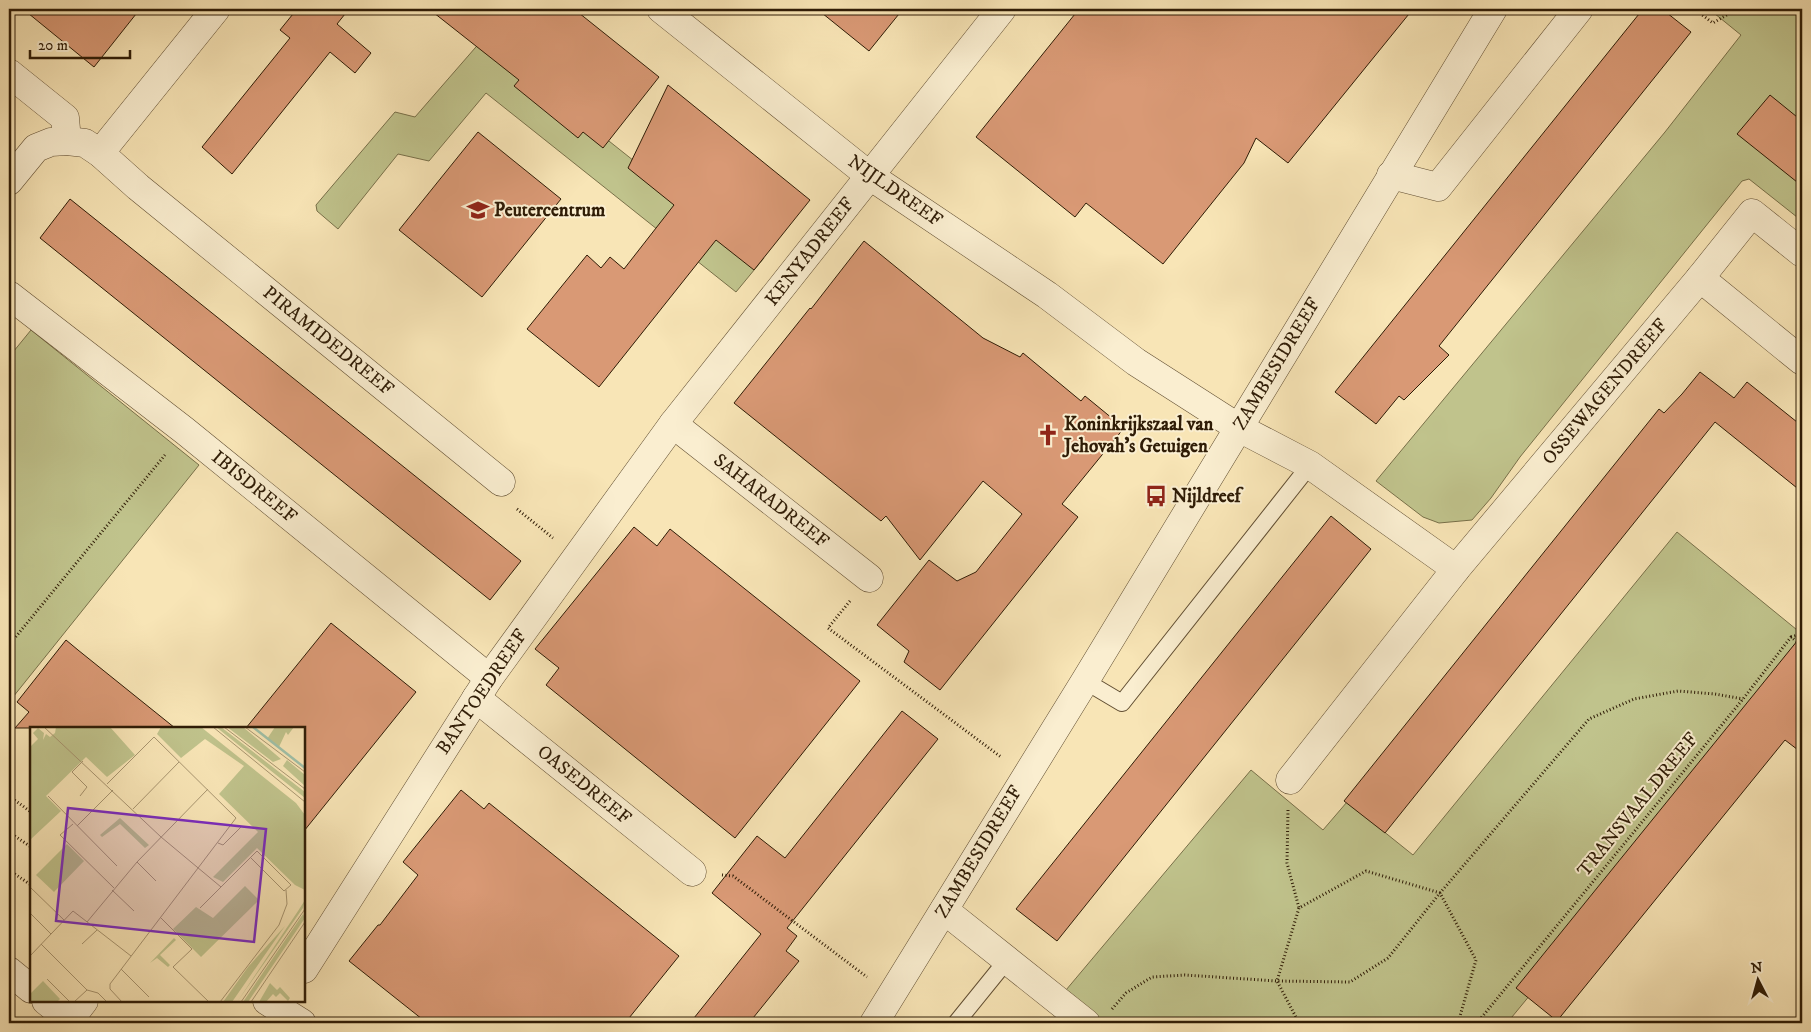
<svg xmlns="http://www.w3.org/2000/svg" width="1811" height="1032" viewBox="0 0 1811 1032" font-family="'IM FELL DW Pica',serif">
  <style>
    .green { fill: #c0c38c; stroke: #787049 }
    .building { fill: #d99975; stroke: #2f1c06 }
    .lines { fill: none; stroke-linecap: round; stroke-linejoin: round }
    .service-casing { stroke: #614e32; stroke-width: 18 }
    .minor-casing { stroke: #614e32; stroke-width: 29 }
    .path { stroke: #2f1c06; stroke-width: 3; stroke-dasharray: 1 2.5; stroke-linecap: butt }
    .service { stroke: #faeed0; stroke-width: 16 }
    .minor { stroke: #faeed0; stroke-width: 28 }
    .labels { text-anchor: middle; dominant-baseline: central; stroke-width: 4; stroke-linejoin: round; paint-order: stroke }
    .street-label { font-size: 19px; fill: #2f1c06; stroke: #faeed0 }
    .poi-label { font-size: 19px; font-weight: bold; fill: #2f1c06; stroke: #faeed0; text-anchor: start }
    .inset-river { fill: none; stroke: #9fc0a8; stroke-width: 2.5 }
    .inset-road { fill: none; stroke: #a89570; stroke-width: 1 }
    .view { fill: #7b2cbf; fill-opacity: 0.15; stroke: #7b2cbf; stroke-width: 2.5 }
    .inset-edge { fill: none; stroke: #2f1c06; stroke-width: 2.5 }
  </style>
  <rect width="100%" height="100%" fill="#f8e5b6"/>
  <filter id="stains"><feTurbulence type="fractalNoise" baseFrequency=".004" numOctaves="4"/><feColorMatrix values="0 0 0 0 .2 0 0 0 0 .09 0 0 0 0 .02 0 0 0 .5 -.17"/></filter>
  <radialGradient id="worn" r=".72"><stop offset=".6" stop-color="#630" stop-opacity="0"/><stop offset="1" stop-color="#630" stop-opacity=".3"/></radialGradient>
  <g class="green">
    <path d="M1709,9H1802V221L1749,179L1742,181L1520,457L1491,498L1472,520L1439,523L1423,517L1376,481L1665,132L1741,35Z"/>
    <path d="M482,40L717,227H727L764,258L736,292L486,93L429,161L398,154L338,229L317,211L316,205L395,112L415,117Z"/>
    <path d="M31,330L199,465L9,702V357Z"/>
    <path d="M1677,532L1802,634V665L1507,1023H1105L1066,990L1251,770L1323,830L1347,802L1413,855Z"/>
  </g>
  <g class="building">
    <path d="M23,9H140L94,67Z"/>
    <path d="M297,9H349L337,24L371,53L355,73L330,52L232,174L202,147L290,38L280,30Z"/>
    <path d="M429,9H574L659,77L603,148L583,132L578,138L514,86L519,80Z"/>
    <path d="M817,9H903L869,51Z"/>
    <path d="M1079,9H1413L1288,163L1256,138L1244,163L1163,264L1086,203L1075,217L976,137Z"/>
    <path d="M1643,9H1662L1691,32L1439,346L1449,355L1404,400L1399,396L1376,424L1335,392Z"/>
    <path d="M668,85L810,200L754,270L716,240L599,387L527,329L587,255L601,268L610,257L624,269L674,205L628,168Z"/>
    <path d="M1770,95L1802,121V186L1737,134Z"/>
    <path d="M478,132L561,199L482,297L399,230Z"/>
    <path d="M70,199L521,561L490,600L40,238Z"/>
    <path d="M864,241L983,338L1020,357L1023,353L1081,401L1085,396L1124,428L1062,504L1078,517L940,690L904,662L909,651L877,625L929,560L957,581L976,572L1022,514L983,481L920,560L886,516L881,521L734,403L810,308L811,309Z"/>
    <path d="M1700,372L1734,398L1747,382L1802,426V492L1715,422L1385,833L1344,801L1659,409L1664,413L1682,394Z"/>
    <path d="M1331,516L1371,549L1057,941L1016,909Z"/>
    <path d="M634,527L657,546L670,529L860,681L735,838L546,685L559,668L535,649Z"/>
    <path d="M331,623L416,692L304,831V728H246Z"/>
    <path d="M1802,635V753L1785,740L1557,1021L1516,988Z"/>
    <path d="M66,640L78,650L175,728H15L29,712L17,702Z"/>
    <path d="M902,711L938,739L787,928L797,936L786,951L799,961L749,1023H690L761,934L712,893L757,836L785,858Z"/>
    <path d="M461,790L484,809L489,803L679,956L625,1023H427L349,961L378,925H380L418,875L403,862Z"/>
  </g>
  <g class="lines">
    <g class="service-casing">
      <g id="service">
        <path d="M1085,681L1122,703L1310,465"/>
        <path d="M956,1023L1007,960"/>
      </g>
    </g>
    <g class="minor-casing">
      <g id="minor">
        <path d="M661,9L870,176L1047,295L1136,362L1239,428L1310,465L1456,569"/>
        <path d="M9,73L65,118L67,141"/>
        <path d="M100,153L216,9"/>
        <path d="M1391,175L1438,187L1579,9"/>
        <path d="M9,181L36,148L51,142L67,141L85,143L100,153L138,187L501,482"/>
        <path d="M1700,278L1802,361"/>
        <path d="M9,295L185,431L489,678"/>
        <path d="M673,424L869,578"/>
        <path d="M476,698L692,872"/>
        <path d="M1290,780L1456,569L1700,278L1752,213L1802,253"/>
        <path d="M944,910L1086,1023"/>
        <path d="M304,969L489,678L673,424L1002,9"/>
        <path d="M9,971L31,989"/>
        <path d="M46,1001L70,1020"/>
        <path d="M267,1001L302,1023"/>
        <path d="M67,1023L84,1001"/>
        <path d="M874,1023L1085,681L1493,9"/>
      </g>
    </g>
    <g class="path">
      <path d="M1694,9L1713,23L1737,9"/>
      <path d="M517,509L553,538"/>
      <path d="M850,601L828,628L1001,757"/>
      <path d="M1791,637L1802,634"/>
      <path d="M9,645L165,455"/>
      <path d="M9,796L31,812"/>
      <path d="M1288,810L1287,863L1299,908"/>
      <path d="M9,832L31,847"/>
      <path d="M9,870L31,885"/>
      <path d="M722,875L733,876L867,977"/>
      <path d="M1112,1009L1126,993L1152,977L1185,975L1277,981L1350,982L1388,958L1440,893L1589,719L1634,699L1678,691L1715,694L1743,699"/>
      <path d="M1299,1023L1277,981L1299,908L1366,871L1440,893L1476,960L1458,1023"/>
      <path d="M1477,1023L1743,699L1791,637L1802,646"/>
    </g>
    <use href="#service" class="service"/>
    <use href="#minor" class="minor"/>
  </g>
  <defs>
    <g id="school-bare" transform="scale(1.725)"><path d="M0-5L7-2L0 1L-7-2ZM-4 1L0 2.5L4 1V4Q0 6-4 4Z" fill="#8f2418" stroke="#faeed0" stroke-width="2.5" paint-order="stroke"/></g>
    <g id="church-bare" transform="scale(1.725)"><path d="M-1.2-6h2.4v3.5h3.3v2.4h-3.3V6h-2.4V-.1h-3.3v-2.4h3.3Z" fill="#8f2418" stroke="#faeed0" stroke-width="2.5" paint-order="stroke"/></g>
    <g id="bus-bare" transform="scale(1.725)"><path d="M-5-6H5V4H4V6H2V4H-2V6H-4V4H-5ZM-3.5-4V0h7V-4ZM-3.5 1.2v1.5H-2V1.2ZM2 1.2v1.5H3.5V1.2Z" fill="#8f2418" stroke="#faeed0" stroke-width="2.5" paint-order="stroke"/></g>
  </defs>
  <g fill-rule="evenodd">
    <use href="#school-bare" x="478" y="210"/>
    <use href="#church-bare" x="1048" y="435"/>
    <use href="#bus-bare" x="1156" y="496"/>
  </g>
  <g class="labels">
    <g class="street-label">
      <text transform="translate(895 191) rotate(35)">NIJLDREEF</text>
      <text transform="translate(810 252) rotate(-52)">KENYADREEF</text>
      <text transform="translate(328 341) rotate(39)">PIRAMIDEDREEF</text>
      <text transform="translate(1277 364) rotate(-59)">ZAMBESIDREEF</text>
      <text transform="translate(1605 392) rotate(-50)">OSSEWAGENDREEF</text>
      <text transform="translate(254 487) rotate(39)">IBISDREEF</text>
      <text transform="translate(771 501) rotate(38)">SAHARADREEF</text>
      <text transform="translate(482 692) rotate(-56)">BANTOEDREEF</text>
      <text transform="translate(584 785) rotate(39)">OASEDREEF</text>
      <text transform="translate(1638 805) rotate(-51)">TRANSVAALDREEF</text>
      <text transform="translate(979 852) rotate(-59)">ZAMBESIDREEF</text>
    </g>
    <g class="poi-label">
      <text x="494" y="210">Peutercentrum</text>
      <text x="1064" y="424">Koninkrijkszaal van<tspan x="1064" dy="22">Jehovah's Getuigen</tspan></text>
      <text x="1172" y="496">Nijldreef</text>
    </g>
  </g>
  <g transform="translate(30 727)">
    <rect width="275" height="275" fill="#f8e5b6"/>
    <path d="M26,0H80L105,28L77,50L56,30L16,69L31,84L0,113V20L8,12L3,6L8,1L14,6L13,13L16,7L20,10L25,6ZM131,0H171L266,76L275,88V163L265,158L227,121L193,155L183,150L228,105L189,67L214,39L175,12L151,31L127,7ZM186,0H191L275,65V71ZM197,0H213L251,32L243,35ZM245,0H264L258,8L256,5L249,20L237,12ZM257,33L275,48V59L253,39ZM90,91L119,118L115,121L90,97L72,110L70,108ZM37,117L54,134L24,165L6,148ZM215,159L229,173L171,230L143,202L166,180L183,191ZM275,173L273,181L207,275L268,184ZM273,187L275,191L218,275H213ZM255,199L202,275H193L218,240ZM144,211L146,213L130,228L140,238L138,240L127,231L120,236ZM13,254L30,272L27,275H0V267ZM240,256L247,263L250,260L260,271L258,274L250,266L246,270L243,267L236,275H229Z" fill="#c0c38c"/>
    <path class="inset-river" d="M223,0L275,41"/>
    <path class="inset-road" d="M14,0L131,110L191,160M183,0L275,75M194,0L275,62M215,0L275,45M77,57L124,10L206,91L80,257V262L92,275M18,69L87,139M50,69L57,60L42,45L53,34M103,82L149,35M43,97L30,108L84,161M47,99L83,63M188,116L193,118L212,99M107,135L126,154M0,160L34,193M82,163L104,184M170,181L227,124L261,158L254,164L221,131M0,186L21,207M131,191L162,222L143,240L179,275M57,195L107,135L178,62M11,217L57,263L68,266L77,275M52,217L67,203M0,229L43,184L101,229M91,242L119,270M17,252L40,275M44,275L57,263M190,275L249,198L257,177L256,163M211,275L275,182M221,275L275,195"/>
    <path class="view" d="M38,81L236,102L224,215L26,194Z"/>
    <rect width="275" height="275" class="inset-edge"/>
  </g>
  <rect width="1811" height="1032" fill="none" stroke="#f8e5b6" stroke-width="30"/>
  <rect x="10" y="10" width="1791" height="1012" fill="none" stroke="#2f1c06" stroke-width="2.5"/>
  <rect x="15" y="15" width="1781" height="1002" fill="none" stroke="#2f1c06"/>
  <g transform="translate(1758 980) rotate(354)" stroke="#faeed0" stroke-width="4" paint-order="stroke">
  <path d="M0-4L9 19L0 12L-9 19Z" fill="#2f1c06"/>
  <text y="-8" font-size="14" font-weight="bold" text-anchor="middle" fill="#2f1c06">N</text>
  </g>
  <path d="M30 50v8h100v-8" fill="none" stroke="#2f1c06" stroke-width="2.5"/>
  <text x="38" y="50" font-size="15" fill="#2f1c06" stroke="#faeed0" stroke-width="4" paint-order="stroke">20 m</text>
  <rect width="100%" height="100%" filter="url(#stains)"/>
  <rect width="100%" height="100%" fill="url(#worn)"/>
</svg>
